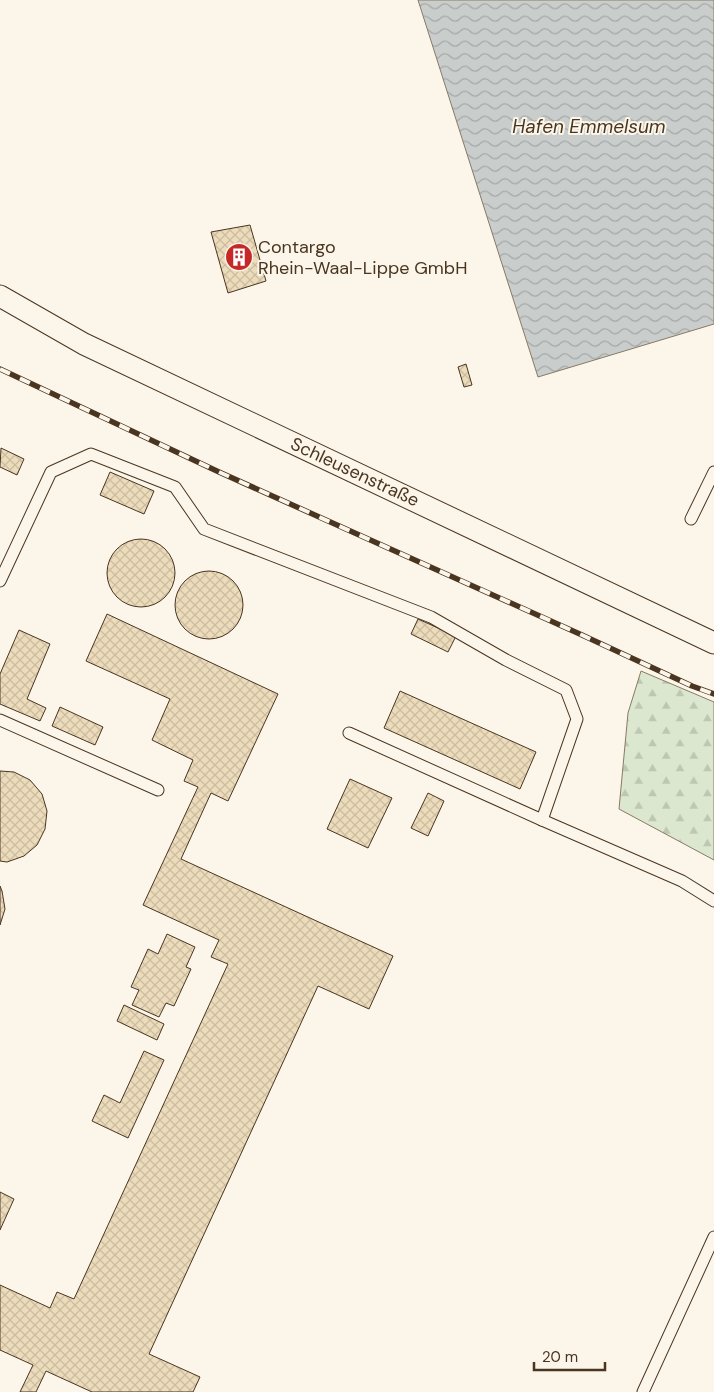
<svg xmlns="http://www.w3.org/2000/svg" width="714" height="1392" viewBox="0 0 714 1392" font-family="'DM Sans',sans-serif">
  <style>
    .forest { fill: url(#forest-firs); stroke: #887966 }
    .water { fill: url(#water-waves); stroke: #887966 }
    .building { fill: url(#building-cross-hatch); stroke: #4a3520 }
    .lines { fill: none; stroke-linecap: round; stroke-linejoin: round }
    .service-casing { stroke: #4a3520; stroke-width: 13 }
    .minor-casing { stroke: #4a3520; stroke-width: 23 }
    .service { stroke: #fbf6e9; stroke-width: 11 }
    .minor { stroke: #fbf6e9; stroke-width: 21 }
    .rail-casing { stroke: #4a3520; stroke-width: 5.5 }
    .rail { stroke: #fbf6e9; stroke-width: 4; stroke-dasharray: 11; stroke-linecap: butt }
    .labels { text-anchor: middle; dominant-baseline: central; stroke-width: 4; stroke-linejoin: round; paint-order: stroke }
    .poi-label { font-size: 18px; fill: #4a3520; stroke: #fbf6e9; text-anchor: start }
    .street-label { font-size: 18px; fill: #4a3520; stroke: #fbf6e9 }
    .water-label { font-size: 19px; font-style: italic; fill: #4a3520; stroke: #fbf6e9 }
  </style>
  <defs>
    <pattern id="forest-firs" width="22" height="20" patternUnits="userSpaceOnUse" patternTransform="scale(1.25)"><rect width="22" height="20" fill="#dce7d0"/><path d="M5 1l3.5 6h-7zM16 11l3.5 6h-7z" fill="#bec7b2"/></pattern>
    <pattern id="water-waves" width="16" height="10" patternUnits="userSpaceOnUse" patternTransform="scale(1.25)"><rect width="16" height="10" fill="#c9cecd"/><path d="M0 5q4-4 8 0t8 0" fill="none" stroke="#a5a8a6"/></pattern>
    <pattern id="building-cross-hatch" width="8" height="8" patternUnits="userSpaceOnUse" patternTransform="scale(1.25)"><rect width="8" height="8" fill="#ecdcbc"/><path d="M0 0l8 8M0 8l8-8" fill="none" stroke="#ccbda1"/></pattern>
  </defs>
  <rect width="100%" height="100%" fill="#fbf6e9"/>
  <path class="forest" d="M641,671L714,702V860L619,809L628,713Z"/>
  <path class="water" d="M418,0H714V324L538,377Z"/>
  <g class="building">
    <path d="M250,225L266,281L228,293L211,232Z"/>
    <path d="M466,364L472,385L464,387L458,367Z"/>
    <path d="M1,448L24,459L17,475L0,467Z"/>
    <path d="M110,472L154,491L144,514L100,495Z"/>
    <circle cx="141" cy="573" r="34"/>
    <circle cx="209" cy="605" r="34"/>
    <path d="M107,614L278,694L228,801L211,793L181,859L393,956L369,1009L318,986L149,1354L200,1377L193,1392H92L46,1371L36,1392H20L33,1365L0,1350V1285L50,1308L57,1292L74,1299L228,964L211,957L219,940L143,905L198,787L184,781L193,760L152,740L170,699L86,661Z"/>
    <path d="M418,619L456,636L448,652L411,634Z"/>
    <path d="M19,630L50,644L27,699L46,708L40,721L0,704V674Z"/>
    <path d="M400,691L536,752L520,789L384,728Z"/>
    <path d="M60,707L103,727L95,745L52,726Z"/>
    <path d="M0,771L14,772L30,780L42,794L47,811L45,829L37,845L24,856L7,862L0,861Z"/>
    <path d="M350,779L392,798L368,848L327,829Z"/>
    <path d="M428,793L444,801L428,836L411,828Z"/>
    <path d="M0,886L2,891L5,909L0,925Z"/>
    <path d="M167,934L195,947L186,967L191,969L174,1006L166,1003L159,1017L132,1005L139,990L131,987L148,949L158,954Z"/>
    <path d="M124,1005L164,1024L157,1040L117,1021Z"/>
    <path d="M144,1051L164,1060L128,1138L92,1121L104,1095L120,1103Z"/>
    <path d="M0,1192L14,1199L0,1230Z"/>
  </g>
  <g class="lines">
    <g class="service-casing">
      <g id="service">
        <path d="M691,519L714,472"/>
        <path d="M0,581L51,472L91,454L175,487L204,529L431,617L506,660L566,690L577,719L542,820L349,733"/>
        <path d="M0,720L158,790"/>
        <path d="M542,820L682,881L714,901"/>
        <path d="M643,1392L714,1237"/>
      </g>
    </g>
    <g class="minor-casing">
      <path id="minor" d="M0,296L84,344L714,643"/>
    </g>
    <use href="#service" class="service"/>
    <use href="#minor" class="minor"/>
    <g class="rail-casing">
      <path id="rail" d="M0,369L219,472L582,635L692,686L714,694"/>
    </g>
    <use href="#rail" class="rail"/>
  </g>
  <defs>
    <g id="building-disc" transform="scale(1.4375)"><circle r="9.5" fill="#c62828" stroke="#fbf6e9"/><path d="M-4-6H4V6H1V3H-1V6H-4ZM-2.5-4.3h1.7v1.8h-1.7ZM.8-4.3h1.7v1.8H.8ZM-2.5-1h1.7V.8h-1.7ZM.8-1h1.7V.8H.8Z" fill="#fff"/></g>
  </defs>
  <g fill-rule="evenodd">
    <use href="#building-disc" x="239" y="257"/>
  </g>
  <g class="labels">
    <g class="poi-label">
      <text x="258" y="247">Contargo<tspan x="258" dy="21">Rhein-Waal-Lippe GmbH</tspan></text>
    </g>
    <g class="street-label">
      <text transform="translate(355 472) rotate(25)">Schleusenstraße</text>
    </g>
    <g class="water-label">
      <text x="589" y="126">Hafen Emmelsum</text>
    </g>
  </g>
  <path d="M534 1362v8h71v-8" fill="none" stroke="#4a3520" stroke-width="2.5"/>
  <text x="542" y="1362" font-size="15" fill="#4a3520" stroke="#fbf6e9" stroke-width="4" paint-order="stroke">20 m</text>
</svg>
